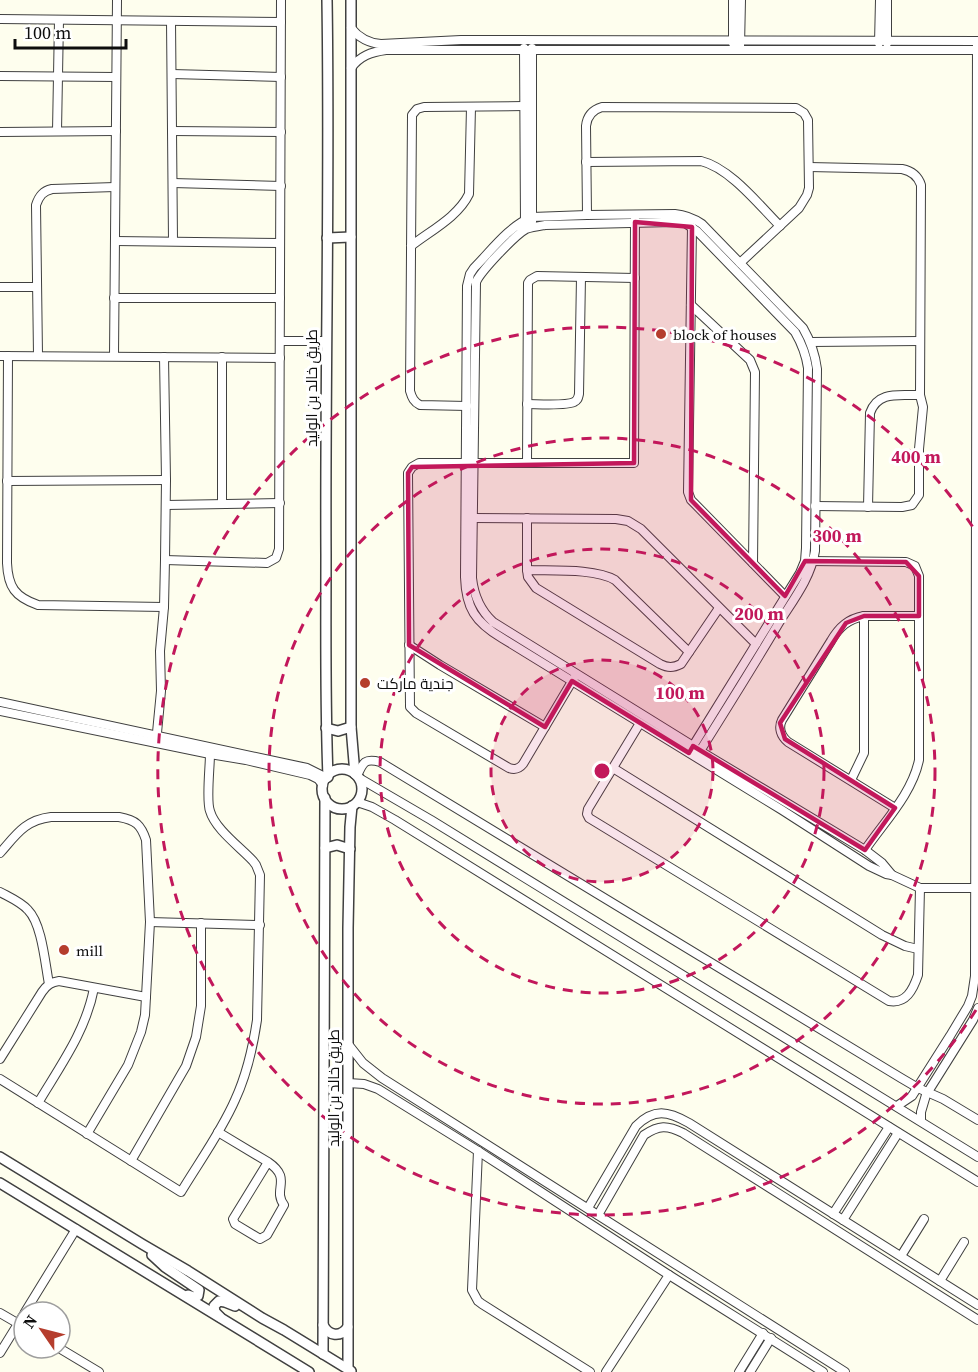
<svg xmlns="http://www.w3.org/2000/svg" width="978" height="1372" viewBox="0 0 978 1372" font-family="'Source Serif 4',Cairo,serif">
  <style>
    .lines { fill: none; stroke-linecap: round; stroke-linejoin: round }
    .minor-casing { stroke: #404040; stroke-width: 10 }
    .tertiary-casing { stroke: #404040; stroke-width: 12 }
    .minor { stroke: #fff; stroke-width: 8 }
    .tertiary { stroke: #fff; stroke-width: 9 }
    .marked { fill: #c2185b; fill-opacity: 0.2; stroke: #c2185b; stroke-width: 4.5; stroke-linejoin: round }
    .ring { fill: none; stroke: #c2185b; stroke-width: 3; stroke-dasharray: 10 8 }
    .poi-dot { fill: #b53d2d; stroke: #fff; stroke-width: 2 }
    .labels { text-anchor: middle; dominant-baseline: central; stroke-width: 6; stroke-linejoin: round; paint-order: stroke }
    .poi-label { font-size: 15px; fill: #0d0d0d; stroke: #fff; text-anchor: start }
    .street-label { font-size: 15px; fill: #0d0d0d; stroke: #fff }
    .centre { fill: #c2185b; stroke: #fff; stroke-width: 3 }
    .ring-label { font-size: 18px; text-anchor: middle; font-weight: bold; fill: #c2185b; stroke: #fff; stroke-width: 6; stroke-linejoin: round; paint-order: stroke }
  </style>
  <rect width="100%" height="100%" fill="#fefeee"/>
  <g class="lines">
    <g class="minor-casing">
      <g id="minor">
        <path d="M733,0V43"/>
        <path d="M0,19L281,22"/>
        <path d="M171,21L173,241"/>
        <path d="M351,28C359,38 368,43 381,44L461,40L978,41"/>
        <path d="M879,43L880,0"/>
        <path d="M887,43V0"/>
        <path d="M740,46L741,0"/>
        <path d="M524,48L525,225"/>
        <path d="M351,68C360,56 371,52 386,50H978"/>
        <path d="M172,74L281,77"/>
        <path d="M0,76L116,77"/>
        <path d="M57,131L59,20"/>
        <path d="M172,131L281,132"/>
        <path d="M0,132L116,131"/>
        <path d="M586,162L701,161C730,168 759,205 780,226"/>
        <path d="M809,167L902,169C912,171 918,176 921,185L920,395L923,407L919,449V495L912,505L902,507L815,506"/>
        <path d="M173,183L281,186"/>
        <path d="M587,215L586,126C587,116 592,110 602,107L796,108L804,113L808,120L809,188L807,195L799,208L740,263"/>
        <path d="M532,222V48"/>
        <path d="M692,227L688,492L691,500L696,505L785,596"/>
        <path d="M115,241L280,243"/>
        <path d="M411,246C430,231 458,217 469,194L471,107"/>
        <path d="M0,287H37"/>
        <path d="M114,298H280"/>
        <path d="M691,305L750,360L755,372L753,563"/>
        <path d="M280,341H326"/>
        <path d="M811,342L920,341"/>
        <path d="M38,355L36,205C39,196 43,191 52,189L115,187"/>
        <path d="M0,356L280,358"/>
        <path d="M8,356L7,563C8,587 15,597 38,605L164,607"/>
        <path d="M114,356L117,0"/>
        <path d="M222,357V504"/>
        <path d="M527,404C537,404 567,406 574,402C578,400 578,398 579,394L581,277"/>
        <path d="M467,406L420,405C414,402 412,398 410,391L412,115L417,109L424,107L524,106"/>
        <path d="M527,463L528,283L530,280L537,276L635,278"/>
        <path d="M7,481L166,480"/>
        <path d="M166,505L280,503"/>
        <path d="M868,507L870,413C878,390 900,396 920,395"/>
        <path d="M473,518L616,519L628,521L641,529L756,644"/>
        <path d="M527,518V570L528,577L536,588L660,664C668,668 673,668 681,664L719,608"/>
        <path d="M165,560L267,563L276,558L279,549L281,0"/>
        <path d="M809,561L906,562L915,566L919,576V760C912,794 884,822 865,850"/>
        <path d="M527,570C551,571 595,568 615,580L689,652"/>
        <path d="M409,645L440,665L545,727"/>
        <path d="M574,678L523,764C519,769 515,770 509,768L416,713L410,707L408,473L412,467L419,463H634L635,219"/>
        <path d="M0,702L307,768L327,778"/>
        <path d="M0,711L210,754L246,760L310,775L318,779L323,785"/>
        <path d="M640,723L588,809L587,814L589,818L889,1001C906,1004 913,990 918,975L920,888"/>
        <path d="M156,743L161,691L160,651L164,607L165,560L166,480L164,357"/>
        <path d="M689,753L693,746L800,573L805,561L806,548L808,368C806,354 802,344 795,332L697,231L685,223L673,222L545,225C539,226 532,227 526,229C515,235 481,271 476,282L472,578C474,596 480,610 493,622L693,746L700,751L865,850L882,863L892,875L886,874L869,866L782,810L502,638C475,622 466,608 465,577L467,286L470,274L474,268C491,251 509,226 532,217L587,215L675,214C686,215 693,218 702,224L803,328C811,342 815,353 817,369L815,551C811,577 794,599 780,621C754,665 727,708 700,751L696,757"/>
        <path d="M613,768L882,935L905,946L918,949"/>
        <path d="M357,776C363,762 365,758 380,762L901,1078L918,1088L943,1099L978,1120"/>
        <path d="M359,778L431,820L978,1157"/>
        <path d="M851,780L864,753V616"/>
        <path d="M357,802L372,807L395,820L978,1182"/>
        <path d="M895,808L788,742C781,736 778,728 782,720L831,641C839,627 848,619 864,616H919"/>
        <path d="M0,853C16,835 25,820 51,817H119C136,820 141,825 146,840L150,922L145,1015L141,1032L128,1065L87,1134"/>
        <path d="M892,875L920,888H978"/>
        <path d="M0,892C9,897 21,902 28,910C42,924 45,963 49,984"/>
        <path d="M150,922L260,925"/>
        <path d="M348,1044L363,1063L382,1078L845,1372"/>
        <path d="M0,1059L42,992C47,985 51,982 59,981L146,997"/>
        <path d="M0,1079L181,1192C199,1162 221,1132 235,1100C247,1074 253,1047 257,1020L260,875L256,865L253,861C240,847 215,829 210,811C206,801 210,767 210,754"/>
        <path d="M348,1083L364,1084L378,1089L478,1151L669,1275L823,1372"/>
        <path d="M38,1103C60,1066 86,1031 94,988"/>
        <path d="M897,1106L912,1096L950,1036L968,1006L972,996L975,976L977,41"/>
        <path d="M921,1121V1112L926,1095L973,1020L978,1008"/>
        <path d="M218,1132L268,1162C293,1179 272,1189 284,1205L267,1235L260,1239L235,1224L233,1219L268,1162"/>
        <path d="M478,1151L472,1290L478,1301L482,1304L590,1372"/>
        <path d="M131,1161L186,1066L196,1037L201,1006V923"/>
        <path d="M588,1208L636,1126C654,1108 668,1111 689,1123L978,1305"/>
        <path d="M833,1214L889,1127"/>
        <path d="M598,1215L644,1135C659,1125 667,1125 683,1133L978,1320"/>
        <path d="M843,1220L898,1133"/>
        <path d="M901,1256L924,1219"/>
        <path d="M940,1281L964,1242"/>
        <path d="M25,1312L76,1229"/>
        <path d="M0,1313L24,1327"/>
        <path d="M59,1348L99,1372"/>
        <path d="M0,1353L24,1314"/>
        <path d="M606,1372L669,1275"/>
        <path d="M739,1372L763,1333"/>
        <path d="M750,1372L771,1338"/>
      </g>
    </g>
    <g class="tertiary-casing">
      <g id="tertiary">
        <path d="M327,0C330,185 325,369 326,554C326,628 325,703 328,777"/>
        <path d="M351,0V727L355,774"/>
        <path d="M327,238L351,237"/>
        <path d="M326,728L338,731L351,727"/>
        <circle cx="342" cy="789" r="20"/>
        <path d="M325,848L337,845L350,849"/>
        <path d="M0,1157L142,1244L188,1271L262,1318L284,1330L351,1371"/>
        <path d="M0,1183L309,1372"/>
        <path d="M152,1255L165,1267L199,1290L198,1296L194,1297L188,1295"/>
        <path d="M220,1317L215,1312L214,1306L219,1301L225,1302L235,1306"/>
        <path d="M323,1325C329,1336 340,1338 348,1327"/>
        <path d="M323,1354L325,798"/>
        <path d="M348,1369V928L350,827L352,806"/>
      </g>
    </g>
    <use href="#minor" class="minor"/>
    <use href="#tertiary" class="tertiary"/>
  </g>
  <path class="marked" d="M635,222L692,227L691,500L785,596L805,561L906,562L919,576V616H864L846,623L780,723L785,739L895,808L865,850L693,746L689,753L572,681L545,727L409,645L408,473L412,467L634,463Z"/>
  <circle cx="602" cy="771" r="111" fill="#c2185b" fill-opacity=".12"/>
  <g class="ring">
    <circle cx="602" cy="771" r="111"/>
    <circle cx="602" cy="771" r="222"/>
    <circle cx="602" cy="771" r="333"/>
    <path d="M976 1010A444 444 0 1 1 976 532"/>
  </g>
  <g class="poi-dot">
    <circle cx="661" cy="334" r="6"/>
    <circle cx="365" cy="683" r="6"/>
    <circle cx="64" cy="950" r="6"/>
  </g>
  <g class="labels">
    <g class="poi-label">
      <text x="673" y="334">block of houses</text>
      <text x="377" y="683">جندية ماركت</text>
      <text x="76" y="950">mill</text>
    </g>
    <g class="street-label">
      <text transform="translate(311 388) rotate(-90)">طريق خالد بن الوليد</text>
      <text transform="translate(333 1088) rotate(-90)">طريق خالد بن الوليد</text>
    </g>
  </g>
  <circle cx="602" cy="771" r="9" class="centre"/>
  <g class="ring-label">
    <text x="916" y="463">400 m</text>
    <text x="837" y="542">300 m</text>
    <text x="759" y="620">200 m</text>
    <text x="680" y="699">100 m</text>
  </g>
  <g transform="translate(42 1330) rotate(305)"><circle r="28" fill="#ffffff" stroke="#9e9e9e" stroke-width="1.5"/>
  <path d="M0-4.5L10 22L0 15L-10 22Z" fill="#b53d2d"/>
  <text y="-9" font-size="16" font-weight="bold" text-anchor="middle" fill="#0d0d0d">N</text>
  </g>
  <path d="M15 39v9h111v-9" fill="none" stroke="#0d0d0d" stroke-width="3"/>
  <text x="24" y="39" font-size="18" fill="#0d0d0d" stroke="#ffffff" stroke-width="4.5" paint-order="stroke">100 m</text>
</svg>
